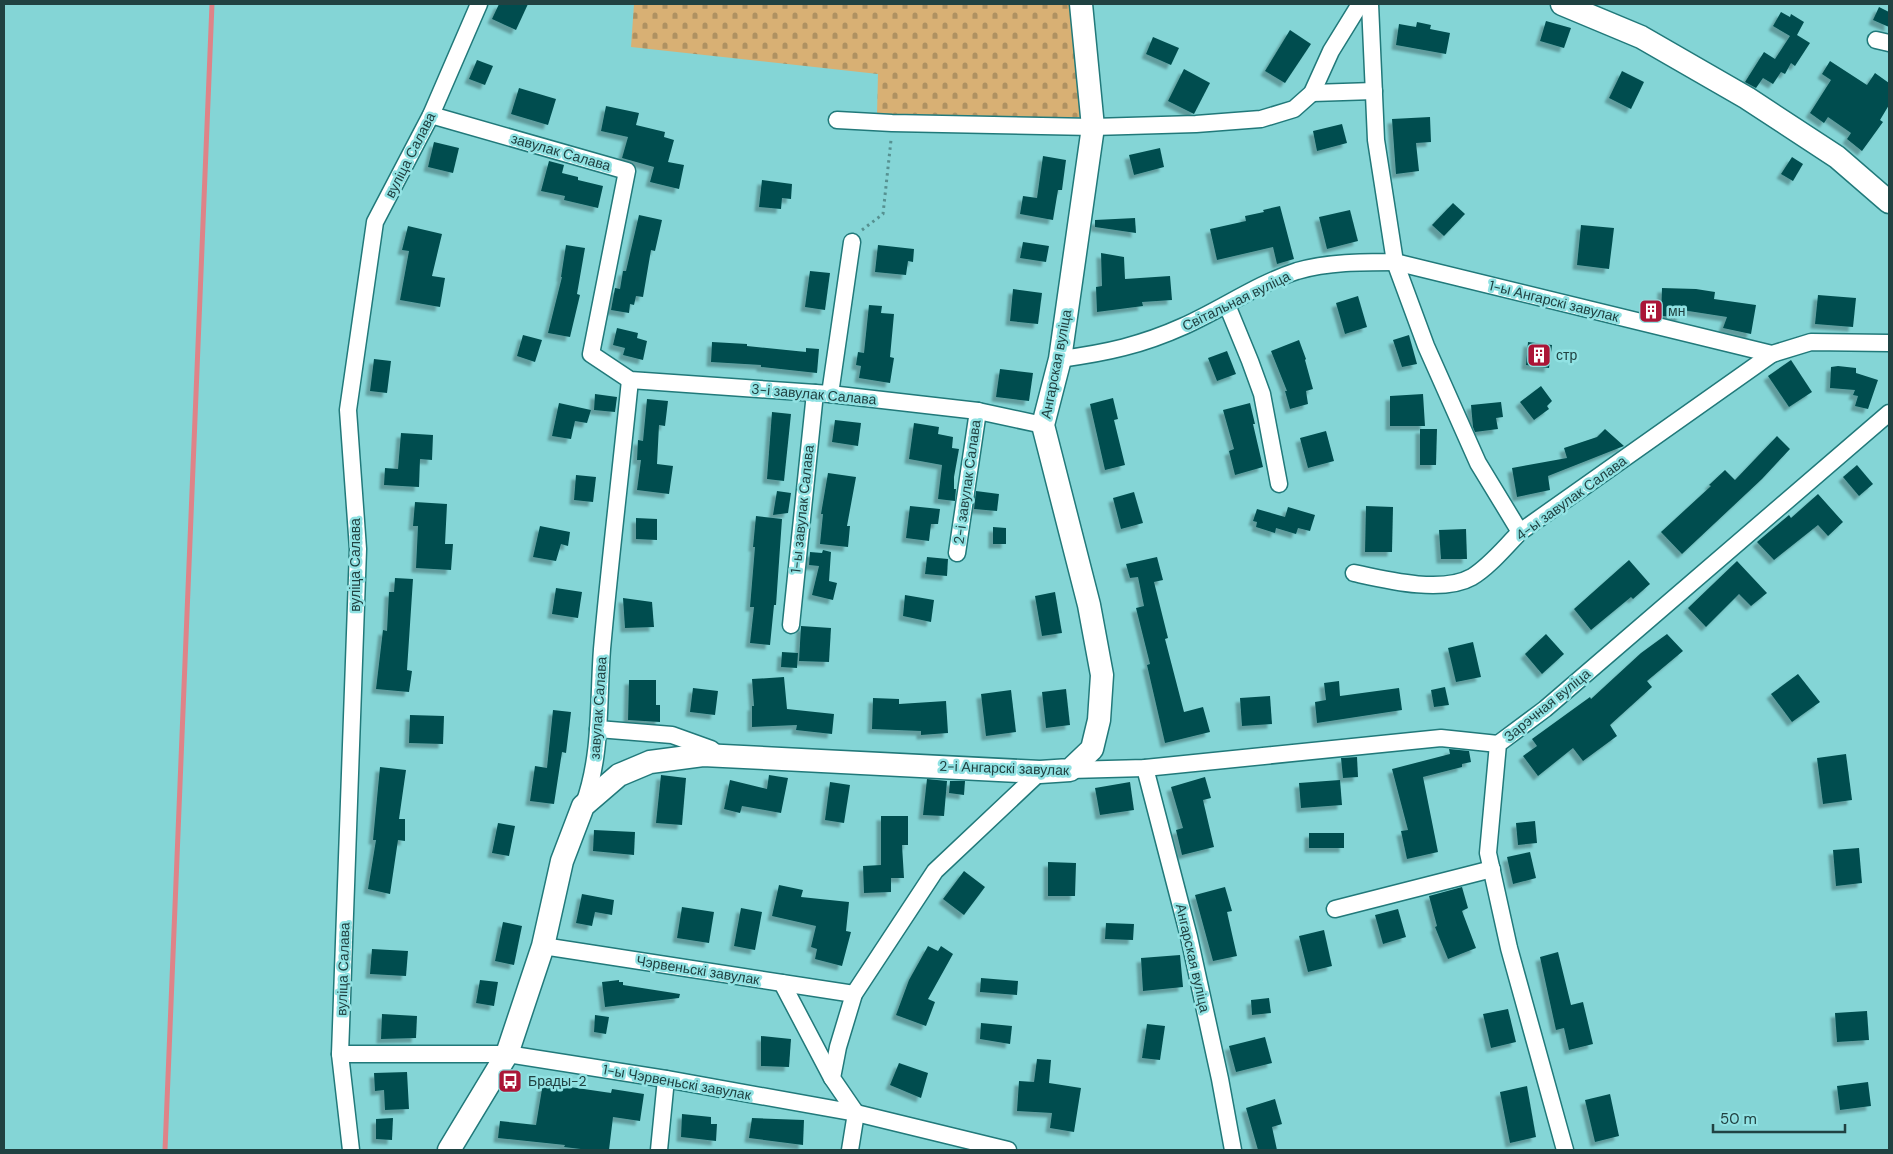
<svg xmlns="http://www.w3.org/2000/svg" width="1893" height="1154" viewBox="0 0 1893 1154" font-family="'DM Sans',sans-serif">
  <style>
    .cemetery { fill: url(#cemetery-stones) }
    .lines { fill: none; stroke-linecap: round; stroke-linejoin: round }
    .stream { stroke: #de8388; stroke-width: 5 }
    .building { fill: #044e4f; filter: url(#shadow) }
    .street-casing { stroke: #21797a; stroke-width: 19 }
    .secondary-casing { stroke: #21797a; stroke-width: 25 }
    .path { stroke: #569191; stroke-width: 3; stroke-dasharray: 2.5 4; stroke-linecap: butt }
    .street { stroke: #fff; stroke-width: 16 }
    .secondary { stroke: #fff; stroke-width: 22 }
    .labels { text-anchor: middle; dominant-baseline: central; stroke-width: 5; stroke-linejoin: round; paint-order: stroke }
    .street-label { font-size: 14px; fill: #204242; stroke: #91e2e3 }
    .poi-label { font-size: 14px; fill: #204242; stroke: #91e2e3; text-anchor: start }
  </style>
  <defs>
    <pattern id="cemetery-stones" width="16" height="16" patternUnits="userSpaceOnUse" patternTransform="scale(1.25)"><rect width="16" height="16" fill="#d8b074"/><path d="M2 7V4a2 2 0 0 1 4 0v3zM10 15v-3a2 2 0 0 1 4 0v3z" fill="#af9161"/></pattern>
    <filter id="shadow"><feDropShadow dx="-4.5" dy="4.5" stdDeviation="1" flood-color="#0004"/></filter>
  </defs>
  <rect width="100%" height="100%" fill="#84d5d6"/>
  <path class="cemetery" d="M634,4H1073L1085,117L982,118L877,114L878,74L631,47Z"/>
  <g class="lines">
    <path class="stream" d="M165,1150L212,4"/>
  </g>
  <g class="building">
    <path d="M499,4H528L516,30L492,19Z"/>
    <path d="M1879,7L1889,12V27L1873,20Z"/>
    <path d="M1781,12L1790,17L1791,14L1804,22L1797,35L1810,43L1795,66L1791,63L1785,74L1781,72L1773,84L1763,78L1756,88L1745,82L1764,52L1775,59L1790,36L1773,26Z"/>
    <path d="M1546,21L1571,28L1564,48L1540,41Z"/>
    <path d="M1417,22L1431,25L1430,29L1450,33L1446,54L1396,45L1399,24L1416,27Z"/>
    <path d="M1290,30L1311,44L1285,83L1265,71Z"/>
    <path d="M1153,37L1179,48L1171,65L1146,54Z"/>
    <path d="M477,60L493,66L485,85L469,79Z"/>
    <path d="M1830,61L1867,85L1875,73L1889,83V105L1880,120L1883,122L1862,151L1847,139L1851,133L1828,117L1824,123L1810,113L1831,80L1822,74Z"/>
    <path d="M1184,69L1210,83L1194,114L1168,101Z"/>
    <path d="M1622,71L1644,82L1631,109L1609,98Z"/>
    <path d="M519,88L556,99L548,125L511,114Z"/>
    <path d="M606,106L639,113L636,125L665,132L664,137L674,140L668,162L684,165L679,189L650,182L654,167L622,158L628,137L601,131Z"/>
    <path d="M1430,117L1431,142L1416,143L1419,171L1396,174L1392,119Z"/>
    <path d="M1342,124L1347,143L1317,151L1313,131Z"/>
    <path d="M434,142L459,148L453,173L428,167Z"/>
    <path d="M1160,148L1164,167L1134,175L1129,155Z"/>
    <path d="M1043,156L1066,160L1062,190H1058L1053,220L1020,214L1023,196L1037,198Z"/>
    <path d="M1792,157L1803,164L1793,181L1781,174Z"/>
    <path d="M549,161L564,165L562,173L578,177V180L603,186L598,208L564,200L565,196L541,191Z"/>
    <path d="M762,180L792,184L791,199L782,198L781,209L759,207Z"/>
    <path d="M1453,203L1465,214L1444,236L1432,225Z"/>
    <path d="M1280,206L1294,259L1277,264L1273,247L1217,260L1210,229L1246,221L1245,216L1264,212L1263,210Z"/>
    <path d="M1350,210L1358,241L1327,249L1319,217Z"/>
    <path d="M639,215L662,220L655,251L651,250L643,297L636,296L634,305L630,304L629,313L611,310L615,288L620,289L623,271H626Z"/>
    <path d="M1135,218L1136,233L1095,227V220Z"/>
    <path d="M1581,225L1614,228L1609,269L1577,265Z"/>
    <path d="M408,226L442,234L432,276L445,278L440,307L400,300L409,251L402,250Z"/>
    <path d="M1023,242L1049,246L1046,262L1020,258Z"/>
    <path d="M566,245L585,248L577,294L580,295L570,337L548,333L562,277H561Z"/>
    <path d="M878,245L914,249L913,262L908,261L906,275L875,272Z"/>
    <path d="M1101,253L1124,257L1125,279L1170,276L1172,300L1142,302L1143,306L1097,312L1096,287L1102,286Z"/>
    <path d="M810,271L830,273L825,310L805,307Z"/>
    <path d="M1662,288L1696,289L1715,292L1714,299L1756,305L1751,334L1723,328L1727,317L1682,310L1681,317L1661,316Z"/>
    <path d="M1013,289L1042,293L1038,324L1010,321Z"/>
    <path d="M1818,295L1856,298L1853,327L1815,324Z"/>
    <path d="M1358,296L1367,327L1345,334L1336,303Z"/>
    <path d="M869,305L882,306L881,313L894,314L890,357L894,358L890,383L859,378L861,366L856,365L858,352L864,353Z"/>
    <path d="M617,328L638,333L637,338L647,341L643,360L623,355L625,348L613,345Z"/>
    <path d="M523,335L542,340L535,362L517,356Z"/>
    <path d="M1409,335L1417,364L1402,367L1393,340Z"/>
    <path d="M1299,340L1306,359L1305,360L1313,389L1306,391L1308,404L1290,409L1285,391H1287L1271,351Z"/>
    <path d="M712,342L747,344V346L806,352V348L819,349L817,373L761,367V365L711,362Z"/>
    <path d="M1528,342L1552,345L1549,368L1526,365Z"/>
    <path d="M1227,351L1236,374L1217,381L1208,358Z"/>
    <path d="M374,359L391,361L387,393L370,391Z"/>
    <path d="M1791,360L1812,392L1789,407L1768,376Z"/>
    <path d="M1838,366L1856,368V373L1878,380L1868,409L1855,406L1858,396L1853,395L1855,390L1830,388L1831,367Z"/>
    <path d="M1000,369L1033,373L1029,401L996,397Z"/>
    <path d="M1541,386L1552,401L1547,406L1549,409L1534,420L1520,402Z"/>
    <path d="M595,394L617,397L615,412L594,410Z"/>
    <path d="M1423,394L1425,426H1390V396Z"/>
    <path d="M1113,398L1118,419L1114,420L1125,465L1105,470L1090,404Z"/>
    <path d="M647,399L668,401L665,426L659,425L657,464L673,466L669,494L637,490L641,460H637L638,440L643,441Z"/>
    <path d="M1501,402L1503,417L1496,418L1498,429L1475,432L1473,427L1471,405Z"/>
    <path d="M559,403L591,410L587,423L575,421L571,439L552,436Z"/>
    <path d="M1250,403L1255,424H1253L1263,467L1235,475L1229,451L1234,449L1223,410Z"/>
    <path d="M772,412L791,414L784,481L767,479Z"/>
    <path d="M835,420L861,423L858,446L832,442Z"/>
    <path d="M914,423L939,427L938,434L953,437L952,448L959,449L954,477V489H956L955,501L938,499L942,465L909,459Z"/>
    <path d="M1420,429H1437L1436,465H1420Z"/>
    <path d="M1605,429L1624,446L1548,476L1550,490L1517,497L1512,468L1567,458L1564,448L1597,437Z"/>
    <path d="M1326,431L1334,461L1308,468L1300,438Z"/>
    <path d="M401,433L433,435L432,460L420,459L419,487L384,485L385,468L398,469Z"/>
    <path d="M1777,436L1790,449L1762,479L1682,554L1661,532L1711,486L1709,485L1725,470L1735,480Z"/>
    <path d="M1857,465L1873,484L1859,496L1843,477Z"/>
    <path d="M828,473L856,477L847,526H850L848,547L820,544L823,514H821Z"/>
    <path d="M576,475L596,477L593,502L574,500Z"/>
    <path d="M777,491L791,493L788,513L773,515Z"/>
    <path d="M976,491L999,494L997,511L974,509Z"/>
    <path d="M1134,492L1143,523L1121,529L1113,498Z"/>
    <path d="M1818,494L1843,522L1828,536L1818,525L1774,560L1757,542L1789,515L1791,518Z"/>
    <path d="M415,502L447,504L445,544H453L451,570L416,568L418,526H413Z"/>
    <path d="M910,506L940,509L938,524H931L929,541L906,538Z"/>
    <path d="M1366,506L1393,507L1392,552H1365Z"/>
    <path d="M1288,507L1315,515L1310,531L1298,528L1296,534L1276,528L1275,533L1256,527L1257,522L1253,521L1257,509L1285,517Z"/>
    <path d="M756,516L782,519L776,605H774L770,645L750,643L754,607H750L755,547H753Z"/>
    <path d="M636,518L657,519V540L636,539Z"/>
    <path d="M540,526L570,532L568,546L561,544L556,561L533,557Z"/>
    <path d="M993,527L1006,528V544H993Z"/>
    <path d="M1466,529L1467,559H1441L1439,530Z"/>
    <path d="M823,550L831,552L829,581L837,583L833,600L812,595L819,566L809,565L810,552L822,553Z"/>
    <path d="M927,557L948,559L947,576L925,574Z"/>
    <path d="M1157,557L1163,580L1154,582L1168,638L1165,639L1184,712L1203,707L1210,732L1165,743L1147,665L1150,664L1136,608L1144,606L1138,577L1130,578L1126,564Z"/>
    <path d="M1629,560L1650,584L1633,599L1631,597L1591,630L1574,609Z"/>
    <path d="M1737,561L1767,593L1751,606L1739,594L1706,627L1688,608Z"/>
    <path d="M395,578L413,579L407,670L412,671L409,692L376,689L383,630L387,631L389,592H394Z"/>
    <path d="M556,588L582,592L578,618L552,614Z"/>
    <path d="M1055,592L1062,633L1042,636L1035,596Z"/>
    <path d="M905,595L934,600L931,622L903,616Z"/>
    <path d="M623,598L652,602L654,627L625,628Z"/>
    <path d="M801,626L831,628L829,662L799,661Z"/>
    <path d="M1546,634L1564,654L1542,674L1525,654Z"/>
    <path d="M1667,634L1683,651L1647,681L1652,687L1610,725L1617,736L1583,761L1573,748L1538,776L1523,756L1537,746L1532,739L1590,697L1591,699L1641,653Z"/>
    <path d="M1473,642L1481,677L1456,682L1448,648Z"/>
    <path d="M782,652L798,653L797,668L781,667Z"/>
    <path d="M1798,674L1820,702L1792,722L1771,694Z"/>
    <path d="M784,677L787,709L834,714L832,734L796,730L797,725L752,727V706H754L752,679Z"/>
    <path d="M629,680H656V705H660V722L628,720Z"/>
    <path d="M1339,681L1340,696L1399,688L1402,710L1317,723L1315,702L1326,700L1324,683Z"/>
    <path d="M1445,687L1449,705L1434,707L1431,690Z"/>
    <path d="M693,688L718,691L715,715L690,712Z"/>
    <path d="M1066,689L1070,725L1046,728L1042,692Z"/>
    <path d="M1011,690L1016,732L986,736L981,694Z"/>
    <path d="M1270,696L1272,724L1242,726L1240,698Z"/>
    <path d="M873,698L899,699V704L946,701L948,733L921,735V731L872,729Z"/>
    <path d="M553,710L571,712L566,753L562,752L554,804L530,801L535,766L547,768Z"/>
    <path d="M410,715L444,716L443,744L409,743Z"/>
    <path d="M1449,749L1469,751L1471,762L1462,764V767L1423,777L1438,852L1407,859L1401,831L1408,830L1392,769L1450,754Z"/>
    <path d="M1846,754L1852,800L1823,804L1817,758Z"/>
    <path d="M1357,757L1358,777L1343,778L1341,758Z"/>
    <path d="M380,767L406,770L399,819H405V841L398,840L390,894L368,889L376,840H373Z"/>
    <path d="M661,775L686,778L682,825L656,823Z"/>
    <path d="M769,775L788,778L781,813L742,806L740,813L724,809L730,780L767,789Z"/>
    <path d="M1205,777L1211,798L1203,800L1214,847L1182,855L1176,830L1183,828L1171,787Z"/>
    <path d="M927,779L947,781L944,816L923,815Z"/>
    <path d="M1340,780L1342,805L1301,808L1299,783Z"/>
    <path d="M950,781H965L964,795L949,793Z"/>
    <path d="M830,782L850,785L844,823L825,820Z"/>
    <path d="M1130,782L1134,810L1100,815L1095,788Z"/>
    <path d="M881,816H908V845H902L904,878H891V892L864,893L863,866L881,865Z"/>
    <path d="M1535,821L1537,843L1518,845L1516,823Z"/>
    <path d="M498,823L515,826L509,856L492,853Z"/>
    <path d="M594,830L635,832L634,855L593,851Z"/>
    <rect x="1309" y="833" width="35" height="15"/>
    <path d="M1859,848L1862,883L1836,886L1833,850Z"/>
    <path d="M1530,852L1536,878L1513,884L1507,857Z"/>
    <path d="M1048,862L1076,863L1075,896H1048Z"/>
    <path d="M964,871L985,887L964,915L943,899Z"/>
    <path d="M779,885L803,890L801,897L849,902L846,931L851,932L842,966L815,959L817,949L811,947L816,926L772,916Z"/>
    <path d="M1225,887L1232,911L1227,912L1237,956L1213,961L1195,895Z"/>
    <path d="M1462,887L1468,908L1462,911L1476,948L1448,959L1435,927L1437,926L1429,896Z"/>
    <path d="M582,894L614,900L612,915L595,912L592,926L576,923Z"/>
    <path d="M682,907L714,912L709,943L677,938Z"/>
    <path d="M741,908L762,912L755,950L734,946Z"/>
    <path d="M1398,909L1406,937L1383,944L1375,915Z"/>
    <path d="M503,922L522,926L514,965L495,961Z"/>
    <path d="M1106,923L1134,924L1133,940L1105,939Z"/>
    <path d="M1324,930L1332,966L1308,972L1299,936Z"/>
    <path d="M928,946L938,951L941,946L953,954L928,999L935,1002L926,1026L896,1015L909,980Z"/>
    <path d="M372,949L408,951L406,976L370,974Z"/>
    <path d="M1558,952L1571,1005L1583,1002L1593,1044L1569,1050L1564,1028L1556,1030L1540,957Z"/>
    <path d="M1180,955L1183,987L1143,991L1141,958Z"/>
    <path d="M981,978L1018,981L1017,995L980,992Z"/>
    <path d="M480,980L498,982L494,1006L476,1003Z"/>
    <path d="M619,980V982H623V985L680,994L679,998L605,1007L602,982Z"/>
    <path d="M1269,998L1271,1013L1252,1015L1251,1000Z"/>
    <path d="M1508,1009L1516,1042L1491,1048L1483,1014Z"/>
    <path d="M1867,1011L1869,1040L1837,1042L1835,1013Z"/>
    <path d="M382,1014L417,1016L416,1038L381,1039Z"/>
    <path d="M595,1015L609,1017L606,1034L594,1032Z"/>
    <path d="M981,1023L1012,1026L1010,1044L980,1039Z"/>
    <path d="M1147,1024L1165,1026L1160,1060L1142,1058Z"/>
    <path d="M761,1036L791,1039L789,1067L761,1066Z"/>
    <path d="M1265,1037L1272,1063L1236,1072L1229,1046Z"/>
    <path d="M1037,1059L1051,1060L1049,1083L1081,1088L1074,1132L1050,1128L1052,1113L1017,1111L1019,1081L1034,1082Z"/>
    <path d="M899,1063L928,1073L921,1098L890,1085Z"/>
    <path d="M407,1072L409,1109L385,1110L384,1090L375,1091L374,1073Z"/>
    <path d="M1868,1082L1871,1106L1840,1110L1837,1086Z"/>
    <path d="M543,1083L611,1093L612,1089L644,1094L640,1121L613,1117L609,1150H589L564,1147L565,1145L498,1138L500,1121L536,1125Z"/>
    <path d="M1527,1086L1536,1137L1510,1143L1500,1092Z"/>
    <path d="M1610,1094L1619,1136L1595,1142L1585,1100Z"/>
    <path d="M1275,1099L1282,1124L1272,1127L1277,1150H1258L1246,1108Z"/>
    <path d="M682,1114L711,1117V1124H717L716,1141L681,1137Z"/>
    <path d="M393,1118L392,1140L376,1139V1119Z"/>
    <path d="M752,1118L804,1120L803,1145L749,1138Z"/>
  </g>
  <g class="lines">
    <g class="street-casing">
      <g id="street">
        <path d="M1876,40L1889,43"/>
        <path d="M1312,93L1374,91"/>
        <path d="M431,115L627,171L591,354L630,380L830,394L978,411L1043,425"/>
        <path d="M837,120L892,123L1093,127L1196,124L1261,119L1294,109L1312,93L1331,51L1360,4"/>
        <path d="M1395,262L1772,354L1811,342L1889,343"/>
        <path d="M1395,262L1426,346L1478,463L1520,532"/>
        <path d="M1227,305L1250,361L1262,394L1279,484"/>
        <path d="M1060,359C1106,353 1142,345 1184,326C1222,309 1257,284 1297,271C1328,262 1362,262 1395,262L1376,140L1370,4"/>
        <path d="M830,394L852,242"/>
        <path d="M957,553L978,411"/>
        <path d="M1354,573C1386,580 1442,594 1472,577C1490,566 1505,547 1520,532L1772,354"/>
        <path d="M791,625L815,393"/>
        <path d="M598,729L672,735L711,749L716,753"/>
        <path d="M1145,768L1189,937L1220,1079L1233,1150"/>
        <path d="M1070,770L1145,768L1441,738L1498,744"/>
        <path d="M584,804C602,754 598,701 602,649C610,560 621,470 630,380"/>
        <path d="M1335,909L1492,869"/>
        <path d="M543,946L854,994"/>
        <path d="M782,983L832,1078"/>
        <path d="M340,1054H507L666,1079L856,1113L1008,1150"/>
        <path d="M351,1150L340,1054L358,549L348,410L375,222L431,115L479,4"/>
        <path d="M659,1150L666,1079"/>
        <path d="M850,1150L856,1113L832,1078L838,1047L854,994L935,871L1040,772"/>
        <path d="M1565,1150L1509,948L1488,853L1498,744L1545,709L1889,413"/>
      </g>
    </g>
    <g class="secondary-casing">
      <g id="secondary">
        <path d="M1562,4L1641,37L1747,98L1837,157L1889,202"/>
        <path d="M449,1150L507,1054L543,946L562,861L583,806L619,775L650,762L703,755L1040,772L1070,770L1092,749L1099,720L1102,675L1089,605L1043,425L1060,359L1093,127L1081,4"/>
      </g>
    </g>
    <path class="path" d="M862,230L883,214L891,140"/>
    <use href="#street" class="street"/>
    <use href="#secondary" class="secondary"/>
  </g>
  <defs>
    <g id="building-square" transform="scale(1.25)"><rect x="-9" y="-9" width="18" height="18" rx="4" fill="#ab1537" stroke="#91e2e3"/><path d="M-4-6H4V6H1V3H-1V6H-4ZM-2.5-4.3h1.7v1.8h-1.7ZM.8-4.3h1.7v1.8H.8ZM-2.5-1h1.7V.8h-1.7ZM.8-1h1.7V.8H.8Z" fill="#fff"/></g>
    <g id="bus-square" transform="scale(1.25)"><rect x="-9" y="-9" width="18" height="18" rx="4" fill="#ab1537" stroke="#91e2e3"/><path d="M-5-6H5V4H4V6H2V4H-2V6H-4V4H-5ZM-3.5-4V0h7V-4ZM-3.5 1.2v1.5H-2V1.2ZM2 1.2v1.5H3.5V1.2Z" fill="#fff"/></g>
  </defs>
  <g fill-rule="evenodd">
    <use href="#building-square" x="1651" y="311"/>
    <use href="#building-square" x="1539" y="355"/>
    <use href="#bus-square" x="510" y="1081"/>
  </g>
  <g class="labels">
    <g class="street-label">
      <text transform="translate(561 152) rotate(16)">завулак Салава</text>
      <text transform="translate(410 155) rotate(-63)">вуліца Салава</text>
      <text transform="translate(1236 301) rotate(-26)">Світальная вуліца</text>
      <text transform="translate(1554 301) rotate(14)">1-ы Ангарскі завулак</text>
      <text transform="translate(1056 364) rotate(-79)">Ангарская вуліца</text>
      <text transform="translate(814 394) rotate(5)">3-і завулак Салава</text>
      <text transform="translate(967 482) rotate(-82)">2-і завулак Салава</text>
      <text transform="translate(1571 498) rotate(-36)">4-ы завулак Салава</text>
      <text transform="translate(802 509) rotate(-84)">1-ы завулак Салава</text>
      <text transform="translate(355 565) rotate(-90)">вуліца Салава</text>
      <text transform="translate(1547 705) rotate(-39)">Зарэчная вуліца</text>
      <text transform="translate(598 708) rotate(-86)">завулак Салава</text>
      <text transform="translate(1004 768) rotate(2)">2-і Ангарскі завулак</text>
      <text transform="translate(1193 958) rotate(77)">Ангарская вуліца</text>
      <text transform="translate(343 969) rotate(-88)">вуліца Салава</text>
      <text transform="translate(698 970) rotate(9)">Чэрвеньскі завулак</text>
      <text transform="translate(677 1082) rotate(10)">1-ы Чэрвеньскі завулак</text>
    </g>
    <g class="poi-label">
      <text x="1668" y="311">мн</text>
      <text x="1556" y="355">стр</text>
      <text x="528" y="1081">Брады-2</text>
    </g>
  </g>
  <rect width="1893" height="1154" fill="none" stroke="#204242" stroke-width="10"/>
  <path d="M1713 1124v8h132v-8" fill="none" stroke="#204242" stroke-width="2.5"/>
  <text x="1720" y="1124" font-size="15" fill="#204242" stroke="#91e2e3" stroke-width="4" paint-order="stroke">50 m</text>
</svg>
